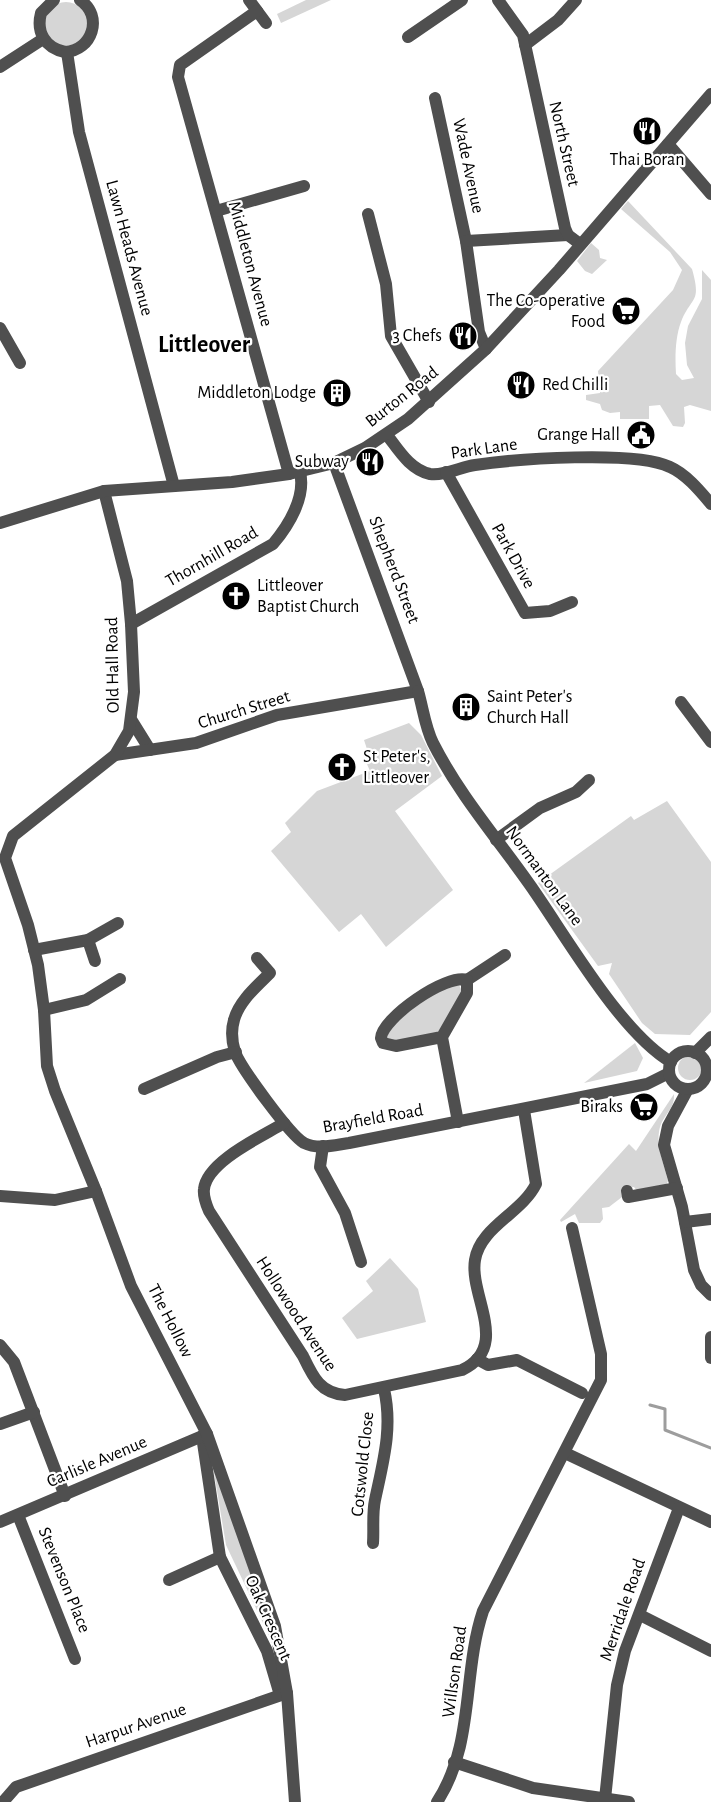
<svg xmlns="http://www.w3.org/2000/svg" width="711" height="1802" viewBox="0 0 711 1802" font-family="'Alegreya Sans',sans-serif">
  <style>
    .green { fill: #d6d6d6 }
    .lines { fill: none; stroke-linecap: round; stroke-linejoin: round }
    .stream { stroke: #9d9d9d; stroke-width: 3 }
    .minor { stroke: #4f4f4f; stroke-width: 12 }
    .tertiary { stroke: #4f4f4f; stroke-width: 12 }
    .labels { text-anchor: middle; dominant-baseline: central; stroke-width: 4.5; stroke-linejoin: round; paint-order: stroke }
    .street-label { font-size: 18px; fill: #000; stroke: #fff }
    .poi-label { font-size: 18px; fill: #000; stroke: #fff; text-anchor: end }
    .district-label { font-size: 24px; font-weight: bold; fill: #000; stroke: #fff }
  </style>
  <rect width="100%" height="100%" fill="#fff"/>
  <g class="green">
    <path d="M306,0H331L281,23L277,14Z"/>
    <circle cx="66" cy="24" r="22"/>
    <path d="M628,201L692,269C702,304 691,296 681,322C675,338 675,358 676,374L682,380L694,378L687,365L685,343L688,326L702,299V270L711,280V411L690,405L684,407L685,423L683,427L673,426L660,405L649,406V419H620V412L610,413L602,410L600,404L586,400V395L600,393L598,371L673,290L682,270L670,252L621,209Z"/>
    <path d="M591,243L599,250L600,258L607,260L592,274L585,271L577,261Z"/>
    <path d="M409,723L421,735L442,776L395,811L453,890L386,947L361,914L339,932L271,851L291,832L285,823L317,791L370,771L363,755L368,752L364,740Z"/>
    <path d="M667,801L711,862V1012L690,1035L655,1034L642,1023L609,974L612,963L598,966L538,883L631,816L634,820Z"/>
    <path d="M459,985L462,991L442,1032L395,1044L387,1039L388,1028L438,990Z"/>
    <path d="M635,1043L643,1058L637,1071L584,1083Z"/>
    <circle cx="690" cy="1068" r="12"/>
    <path d="M674,1094C675,1107 666,1113 661,1124C654,1142 664,1163 668,1181L666,1185L637,1191L634,1187L621,1189L622,1197L609,1207L602,1208L603,1219L600,1223H579L575,1214L561,1222L560,1220L629,1144L636,1151Z"/>
    <path d="M390,1258L418,1289L426,1322L357,1339L342,1318L373,1291L366,1281Z"/>
    <path d="M212,1461L271,1621L272,1642L226,1545Z"/>
  </g>
  <g class="lines">
    <path class="stream" d="M650,1405L665,1409V1430L711,1448"/>
    <g class="minor">
      <path d="M249,0L266,23"/>
      <path d="M257,11L180,65L178,77L289,474"/>
      <path d="M408,37L462,0"/>
      <path d="M525,45L558,20L576,0"/>
      <path d="M0,67L43,39"/>
      <path d="M435,98L466,241L479,332L486,349"/>
      <path d="M668,144L711,194"/>
      <path d="M216,211L304,186"/>
      <path d="M368,214L386,284L391,336L429,402"/>
      <path d="M466,241L568,235"/>
      <path d="M0,328L20,363"/>
      <path d="M387,435C398,449 410,470 430,474C444,476 461,467 475,465C516,459 635,450 670,467C686,474 700,491 711,504"/>
      <path d="M446,472L525,613L550,611L572,602"/>
      <path d="M131,624L273,544C289,525 306,497 300,472"/>
      <path d="M681,702L711,742"/>
      <path d="M132,721L150,750"/>
      <path d="M115,755L196,743L277,715L418,691L334,463"/>
      <path d="M496,840L540,808L576,792L589,780"/>
      <path d="M88,940L95,961"/>
      <path d="M34,950L88,940L118,923"/>
      <path d="M257,958L270,973C257,986 239,1001 234,1020C231,1030 232,1042 235,1052C241,1068 290,1135 304,1143C318,1150 335,1145 349,1143L647,1084L669,1073"/>
      <path d="M467,980L505,955"/>
      <path d="M44,1010L86,1000L120,979"/>
      <path d="M442,1037L467,993V980C447,973 382,1018 381,1038L383,1043L396,1046L442,1037L458,1122"/>
      <path d="M144,1089L217,1057L236,1052"/>
      <path d="M688,1089L668,1126L664,1145L682,1207L694,1270L701,1285L711,1295"/>
      <path d="M284,1123C263,1136 207,1161 204,1189C203,1196 206,1204 209,1211L303,1356C313,1377 320,1393 345,1395L462,1370C511,1347 469,1296 475,1260C480,1227 522,1213 536,1184L524,1110"/>
      <path d="M323,1146L320,1167L345,1213L361,1262"/>
      <path d="M627,1191L628,1197L677,1188"/>
      <path d="M685,1222L711,1219"/>
      <path d="M711,1337V1358"/>
      <path d="M0,1345L14,1362L65,1496"/>
      <path d="M477,1359L488,1365L517,1360L582,1393"/>
      <path d="M0,1424L34,1412"/>
      <path d="M202,1436L220,1557L267,1651L280,1695"/>
      <path d="M565,1453L711,1522"/>
      <path d="M18,1515L75,1659"/>
      <path d="M0,1522L207,1434"/>
      <path d="M373,1543C374,1529 372,1514 375,1500C383,1462 393,1428 384,1389"/>
      <path d="M169,1580L220,1557"/>
      <path d="M640,1615L711,1651"/>
      <path d="M454,1762L533,1788L629,1802"/>
      <path d="M605,1799L617,1685L625,1651L679,1508"/>
      <path d="M3,1802L16,1787L287,1693"/>
      <path d="M437,1802C475,1744 462,1674 483,1611L601,1380V1354L572,1228"/>
    </g>
    <g class="tertiary">
      <path d="M54,0L41,13C36,32 45,48 65,52C92,51 104,16 80,0"/>
      <path d="M498,0L523,35L565,228L568,235L580,244"/>
      <path d="M67,52L79,132L174,486"/>
      <path d="M104,491L127,581L131,624L134,692L129,731L115,755L13,836L5,858L28,925L38,965L44,1010L47,1066L55,1091L96,1191L131,1286L207,1434L275,1626L287,1693L295,1802"/>
      <path d="M0,523L104,491L232,482L289,474L334,463L365,448L408,419L486,349L559,270L711,94"/>
      <path d="M418,691C423,708 425,727 433,743C460,796 497,838 530,885C566,936 620,1032 671,1062"/>
      <circle cx="688" cy="1070" r="19"/>
      <path d="M695,1053L711,1037"/>
      <path d="M0,1196L55,1200L96,1191"/>
    </g>
  </g>
  <defs>
    <g id="restaurant-disc" transform="scale(1.5)"><circle r="9.5" fill="#000" stroke="#fff"/><path d="M-5-6h1v4h1v-4h1v4h1v-4h1v5L-1.5 .5V6h-2V.5L-5-1ZM5-6V6H3V1.5H1.5Q1.5-4 5-6Z" fill="#fff"/></g>
    <g id="supermarket-disc" transform="scale(1.5)"><circle r="9.5" fill="#000" stroke="#fff"/><path d="M-6-5.5h2.5l.6 2H6L4.5 2H-2.5L-4.4-4H-6ZM-1.5 3.2a1.3 1.3 0 1 0 .1 0ZM3 3.2a1.3 1.3 0 1 0 .1 0Z" fill="#fff"/></g>
    <g id="building-disc" transform="scale(1.5)"><circle r="9.5" fill="#000" stroke="#fff"/><path d="M-4-6H4V6H1V3H-1V6H-4ZM-2.5-4.3h1.7v1.8h-1.7ZM.8-4.3h1.7v1.8H.8ZM-2.5-1h1.7V.8h-1.7ZM.8-1h1.7V.8H.8Z" fill="#fff"/></g>
    <g id="civic-disc" transform="scale(1.5)"><circle r="9.5" fill="#000" stroke="#fff"/><path d="M-.6-6.5H3V-4.5H.6V-3L4-1V1h2V6H-6V1h2V-1L-.6-3ZM-1.2 2.5V6h2.4V2.5Z" fill="#fff"/></g>
    <g id="church-disc" transform="scale(1.5)"><circle r="9.5" fill="#000" stroke="#fff"/><path d="M-1.2-6h2.4v3.5h3.3v2.4h-3.3V6h-2.4V-.1h-3.3v-2.4h3.3Z" fill="#fff"/></g>
  </defs>
  <g fill-rule="evenodd">
    <use href="#restaurant-disc" x="647" y="131"/>
    <use href="#supermarket-disc" x="626" y="311"/>
    <use href="#restaurant-disc" x="463" y="336"/>
    <use href="#restaurant-disc" x="521" y="385"/>
    <use href="#building-disc" x="337" y="393"/>
    <use href="#civic-disc" x="641" y="435"/>
    <use href="#restaurant-disc" x="370" y="462"/>
    <use href="#church-disc" x="236" y="596"/>
    <use href="#building-disc" x="466" y="707"/>
    <use href="#church-disc" x="342" y="767"/>
    <use href="#supermarket-disc" x="644" y="1107"/>
  </g>
  <g class="labels">
    <g class="street-label">
      <text transform="translate(564 144) rotate(77)">North Street</text>
      <text transform="translate(468 166) rotate(78)">Wade Avenue</text>
      <text transform="translate(129 248) rotate(75)">Lawn Heads Avenue</text>
      <text transform="translate(250 264) rotate(75)">Middleton Avenue</text>
      <text transform="translate(402 397) rotate(-38)">Burton Road</text>
      <text transform="translate(484 449) rotate(-8)">Park Lane</text>
      <text transform="translate(513 556) rotate(61)">Park Drive</text>
      <text transform="translate(212 557) rotate(-30)">Thornhill Road</text>
      <text transform="translate(394 570) rotate(69)">Shepherd Street</text>
      <text transform="translate(113 665) rotate(-91)">Old Hall Road</text>
      <text transform="translate(244 710) rotate(-17)">Church Street</text>
      <text transform="translate(544 876) rotate(54)">Normanton Lane</text>
      <text transform="translate(373 1119) rotate(-10)">Brayfield Road</text>
      <text transform="translate(296 1314) rotate(57)">Hollowood Avenue</text>
      <text transform="translate(170 1321) rotate(63)">The Hollow</text>
      <text transform="translate(97 1462) rotate(-23)">Carlisle Avenue</text>
      <text transform="translate(363 1464) rotate(-84)">Cotswold Close</text>
      <text transform="translate(64 1580) rotate(68)">Stevenson Place</text>
      <text transform="translate(623 1610) rotate(-71)">Merridale Road</text>
      <text transform="translate(268 1618) rotate(66)">Oak Crescent</text>
      <text transform="translate(455 1672) rotate(-82)">Willson Road</text>
      <text transform="translate(136 1726) rotate(-19)">Harpur Avenue</text>
    </g>
    <g class="poi-label">
      <text x="647" y="160" text-anchor="middle">Thai Boran</text>
      <text x="605" y="301">The Co-operative<tspan x="605" dy="21">Food</tspan></text>
      <text x="442" y="336">3 Chefs</text>
      <text x="542" y="385" text-anchor="start">Red Chilli</text>
      <text x="316" y="393">Middleton Lodge</text>
      <text x="620" y="435">Grange Hall</text>
      <text x="349" y="462">Subway</text>
      <text x="257" y="586" text-anchor="start">Littleover<tspan x="257" dy="21">Baptist Church</tspan></text>
      <text x="487" y="697" text-anchor="start">Saint Peter's<tspan x="487" dy="21">Church Hall</tspan></text>
      <text x="363" y="757" text-anchor="start">St Peter's,<tspan x="363" dy="21">Littleover</tspan></text>
      <text x="623" y="1107">Biraks</text>
    </g>
    <g class="district-label">
      <text x="204" y="345">Littleover</text>
    </g>
  </g>
</svg>
